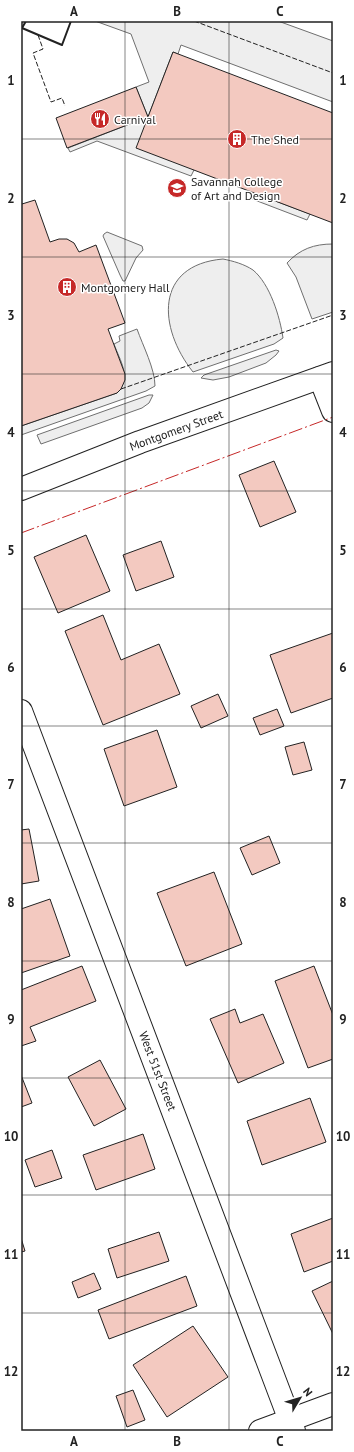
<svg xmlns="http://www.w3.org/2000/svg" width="354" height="1452" viewBox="0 0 354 1452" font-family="'PT Sans',sans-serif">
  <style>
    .green { fill: #eee; stroke: #6f6f6f }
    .building { fill: #f3c9c0; stroke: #222 }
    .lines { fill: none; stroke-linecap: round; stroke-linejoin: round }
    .minor-casing { stroke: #222; stroke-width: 24 }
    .tertiary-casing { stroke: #222; stroke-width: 24 }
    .secondary-casing { stroke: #222; stroke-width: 24 }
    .minor { stroke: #fff; stroke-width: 22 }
    .tertiary { stroke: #fff; stroke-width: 22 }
    .secondary { stroke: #fff; stroke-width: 22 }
    .fence { stroke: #222; stroke-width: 1; stroke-dasharray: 5 2; stroke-linecap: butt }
    .wall { stroke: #222; stroke-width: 2 }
    .power { stroke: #c62828; stroke-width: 1; stroke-dasharray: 14 3 2 3; stroke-linecap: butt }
    .grid { fill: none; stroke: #222; stroke-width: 1; stroke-opacity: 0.55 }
    .labels { text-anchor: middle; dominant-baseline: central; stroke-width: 3; stroke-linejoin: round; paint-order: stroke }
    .poi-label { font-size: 12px; fill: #222; stroke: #fff; text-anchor: start }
    .street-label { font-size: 12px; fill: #222; stroke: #fff }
    .neatline { fill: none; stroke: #222; stroke-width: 1.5 }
    .grid-label { font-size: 13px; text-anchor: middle; font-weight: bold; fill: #222 }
  </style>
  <rect width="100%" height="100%" fill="#fff"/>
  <g class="green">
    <path d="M95,21H278L333,41V102L181,45L178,54L173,52L148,117L194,170L191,176L97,141L70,152L68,148L148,117L136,87L149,82L131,34Z"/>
    <path d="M254,193L310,214L307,220L252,199Z"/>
    <path d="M107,232L142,246L143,250L136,258L125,281H123L120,275L103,236L104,234Z"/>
    <path d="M333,244V312L312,319L296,277L287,263C300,249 314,244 333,244Z"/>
    <path d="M223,259C233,261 244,264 253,270C270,284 280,317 283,338L274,344L193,372C158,328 154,265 223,259Z"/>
    <path d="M137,329C143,346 155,369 155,386L146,391L21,435V426L117,393C132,377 120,361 114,344L120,341L119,336Z"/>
    <path d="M276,350L279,351L276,355L266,363L229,377L213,380L201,378L204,375Z"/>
    <path d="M149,395H153L149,403L142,408L41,444L37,435Z"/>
  </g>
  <g class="building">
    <path d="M173,52L333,113V223L136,148Z"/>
    <path d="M136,87L148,117L67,148L56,118Z"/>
    <path d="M35,200L50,242L59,239H67L74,243L79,252L96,245L125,323L108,329L125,374V380L121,389L117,393L21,426V202L22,204Z"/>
    <path d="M274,461L296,512L260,527L239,475Z"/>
    <path d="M86,535L110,591L58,613L34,557Z"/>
    <path d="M161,541L174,577L136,591L123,555Z"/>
    <path d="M103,615L121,660L159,644L180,694L103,725L65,631Z"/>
    <path d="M333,633V698L291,713L270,655Z"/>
    <path d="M218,694L228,716L201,728L191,706Z"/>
    <path d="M277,709L284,726L260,735L253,718Z"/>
    <path d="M157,730L177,787L124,806L104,749Z"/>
    <path d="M304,742L312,770L293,775L285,747Z"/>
    <path d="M29,829L39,881L21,884V830Z"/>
    <path d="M269,836L280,863L252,875L240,848Z"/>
    <path d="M214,872L242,944L186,966L157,893Z"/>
    <path d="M50,899L70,956L21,973V909Z"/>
    <path d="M82,966L96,1001L30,1027L36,1041L21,1046V990Z"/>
    <path d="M314,966L333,1015V1059L308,1068L275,981Z"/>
    <path d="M235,1009L240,1023L263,1014L284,1063L238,1083L210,1019Z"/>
    <path d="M100,1060L126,1109L94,1126L68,1077Z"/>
    <path d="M21,1075L32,1103L21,1107Z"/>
    <path d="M310,1098L326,1142L262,1165L247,1121Z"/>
    <path d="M143,1134L155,1169L96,1190L83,1155Z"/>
    <path d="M52,1150L62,1178L35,1187L25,1160Z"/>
    <path d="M333,1218V1261L304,1272L291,1234Z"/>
    <path d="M159,1232L169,1261L117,1278L108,1249Z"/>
    <path d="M21,1238L25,1251L21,1252Z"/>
    <path d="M94,1273L101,1289L78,1298L72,1282Z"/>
    <path d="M186,1276L197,1306L109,1339L98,1310Z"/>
    <path d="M333,1281V1334L312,1291Z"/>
    <path d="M193,1326L228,1377L167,1417L133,1365Z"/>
    <path d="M133,1390L145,1420L127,1427L116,1396Z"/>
  </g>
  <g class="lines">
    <g class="minor-casing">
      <g id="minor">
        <path d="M320,378L333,411"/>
        <path d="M21,711L294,1431"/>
      </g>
    </g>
    <g class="tertiary-casing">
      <path id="tertiary" d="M260,1431L333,1404"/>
    </g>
    <g class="secondary-casing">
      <path id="secondary" d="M21,489L140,442L333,373"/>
    </g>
    <use href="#minor" class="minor"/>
    <use href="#tertiary" class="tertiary"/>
    <use href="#secondary" class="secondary"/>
    <g class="fence">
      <path d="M194,21L333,73"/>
      <path d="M38,35L43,49L33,53L51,102L62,98L65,106"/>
      <path d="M121,389L333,315"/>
    </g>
    <path class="wall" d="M26,21L22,28L62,45L71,21"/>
    <path class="power" d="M21,533L333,417"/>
  </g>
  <path class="grid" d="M125,21V1431M229,21V1431M21,139H333M21,257H333M21,374H333M21,491H333M21,609H333M21,726H333M21,843H333M21,961H333M21,1078H333M21,1195H333M21,1313H333"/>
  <defs>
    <g id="restaurant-disc" transform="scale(1)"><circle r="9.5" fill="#c62828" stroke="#fff"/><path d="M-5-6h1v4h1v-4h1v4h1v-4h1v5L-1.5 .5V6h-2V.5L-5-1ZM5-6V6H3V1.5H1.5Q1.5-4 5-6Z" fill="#fff"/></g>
    <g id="building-disc" transform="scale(1)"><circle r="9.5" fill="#c62828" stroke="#fff"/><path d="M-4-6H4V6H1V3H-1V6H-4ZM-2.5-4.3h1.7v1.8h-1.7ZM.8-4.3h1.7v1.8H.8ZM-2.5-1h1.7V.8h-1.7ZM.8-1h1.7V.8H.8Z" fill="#fff"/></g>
    <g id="university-disc" transform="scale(1)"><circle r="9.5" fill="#c62828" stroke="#fff"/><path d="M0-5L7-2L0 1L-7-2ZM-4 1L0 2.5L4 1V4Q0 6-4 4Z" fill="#fff"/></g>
  </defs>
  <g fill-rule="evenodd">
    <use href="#restaurant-disc" x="100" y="119"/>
    <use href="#building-disc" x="237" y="139"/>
    <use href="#university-disc" x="177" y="188"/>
    <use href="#building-disc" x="67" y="287"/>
  </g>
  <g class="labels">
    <g class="poi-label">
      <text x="114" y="119">Carnival</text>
      <text x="251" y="139">The Shed</text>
      <text x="191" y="181">Savannah College<tspan x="191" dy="14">of Art and Design</tspan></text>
      <text x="81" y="287">Montgomery Hall</text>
    </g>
    <g class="street-label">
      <text transform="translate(176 430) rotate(-20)">Montgomery Street</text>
      <text transform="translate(158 1071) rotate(69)">West 51st Street</text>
    </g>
  </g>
  <rect width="354" height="1452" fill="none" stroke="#ffffff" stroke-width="44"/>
  <g transform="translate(300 1398) rotate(52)" stroke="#ffffff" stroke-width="3" paint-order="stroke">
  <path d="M0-3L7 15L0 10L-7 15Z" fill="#222222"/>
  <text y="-6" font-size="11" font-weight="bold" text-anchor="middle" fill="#222222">N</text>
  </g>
  <rect x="22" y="22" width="310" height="1408" class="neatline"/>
  <g class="grid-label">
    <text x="74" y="16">A</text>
    <text x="177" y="16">B</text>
    <text x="280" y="16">C</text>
    <text x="11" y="85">1</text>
    <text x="343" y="85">1</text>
    <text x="11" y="203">2</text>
    <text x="343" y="203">2</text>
    <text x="11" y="320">3</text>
    <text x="343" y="320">3</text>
    <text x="11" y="437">4</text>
    <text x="343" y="437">4</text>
    <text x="11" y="555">5</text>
    <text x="343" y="555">5</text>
    <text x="11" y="672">6</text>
    <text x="343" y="672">6</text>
    <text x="11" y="789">7</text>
    <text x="343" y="789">7</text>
    <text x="11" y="907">8</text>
    <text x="343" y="907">8</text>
    <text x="11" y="1024">9</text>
    <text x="343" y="1024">9</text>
    <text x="11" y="1141">10</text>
    <text x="343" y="1141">10</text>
    <text x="11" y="1259">11</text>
    <text x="343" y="1259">11</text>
    <text x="11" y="1376">12</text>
    <text x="343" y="1376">12</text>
    <text x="74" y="1446">A</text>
    <text x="177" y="1446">B</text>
    <text x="280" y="1446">C</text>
  </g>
</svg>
